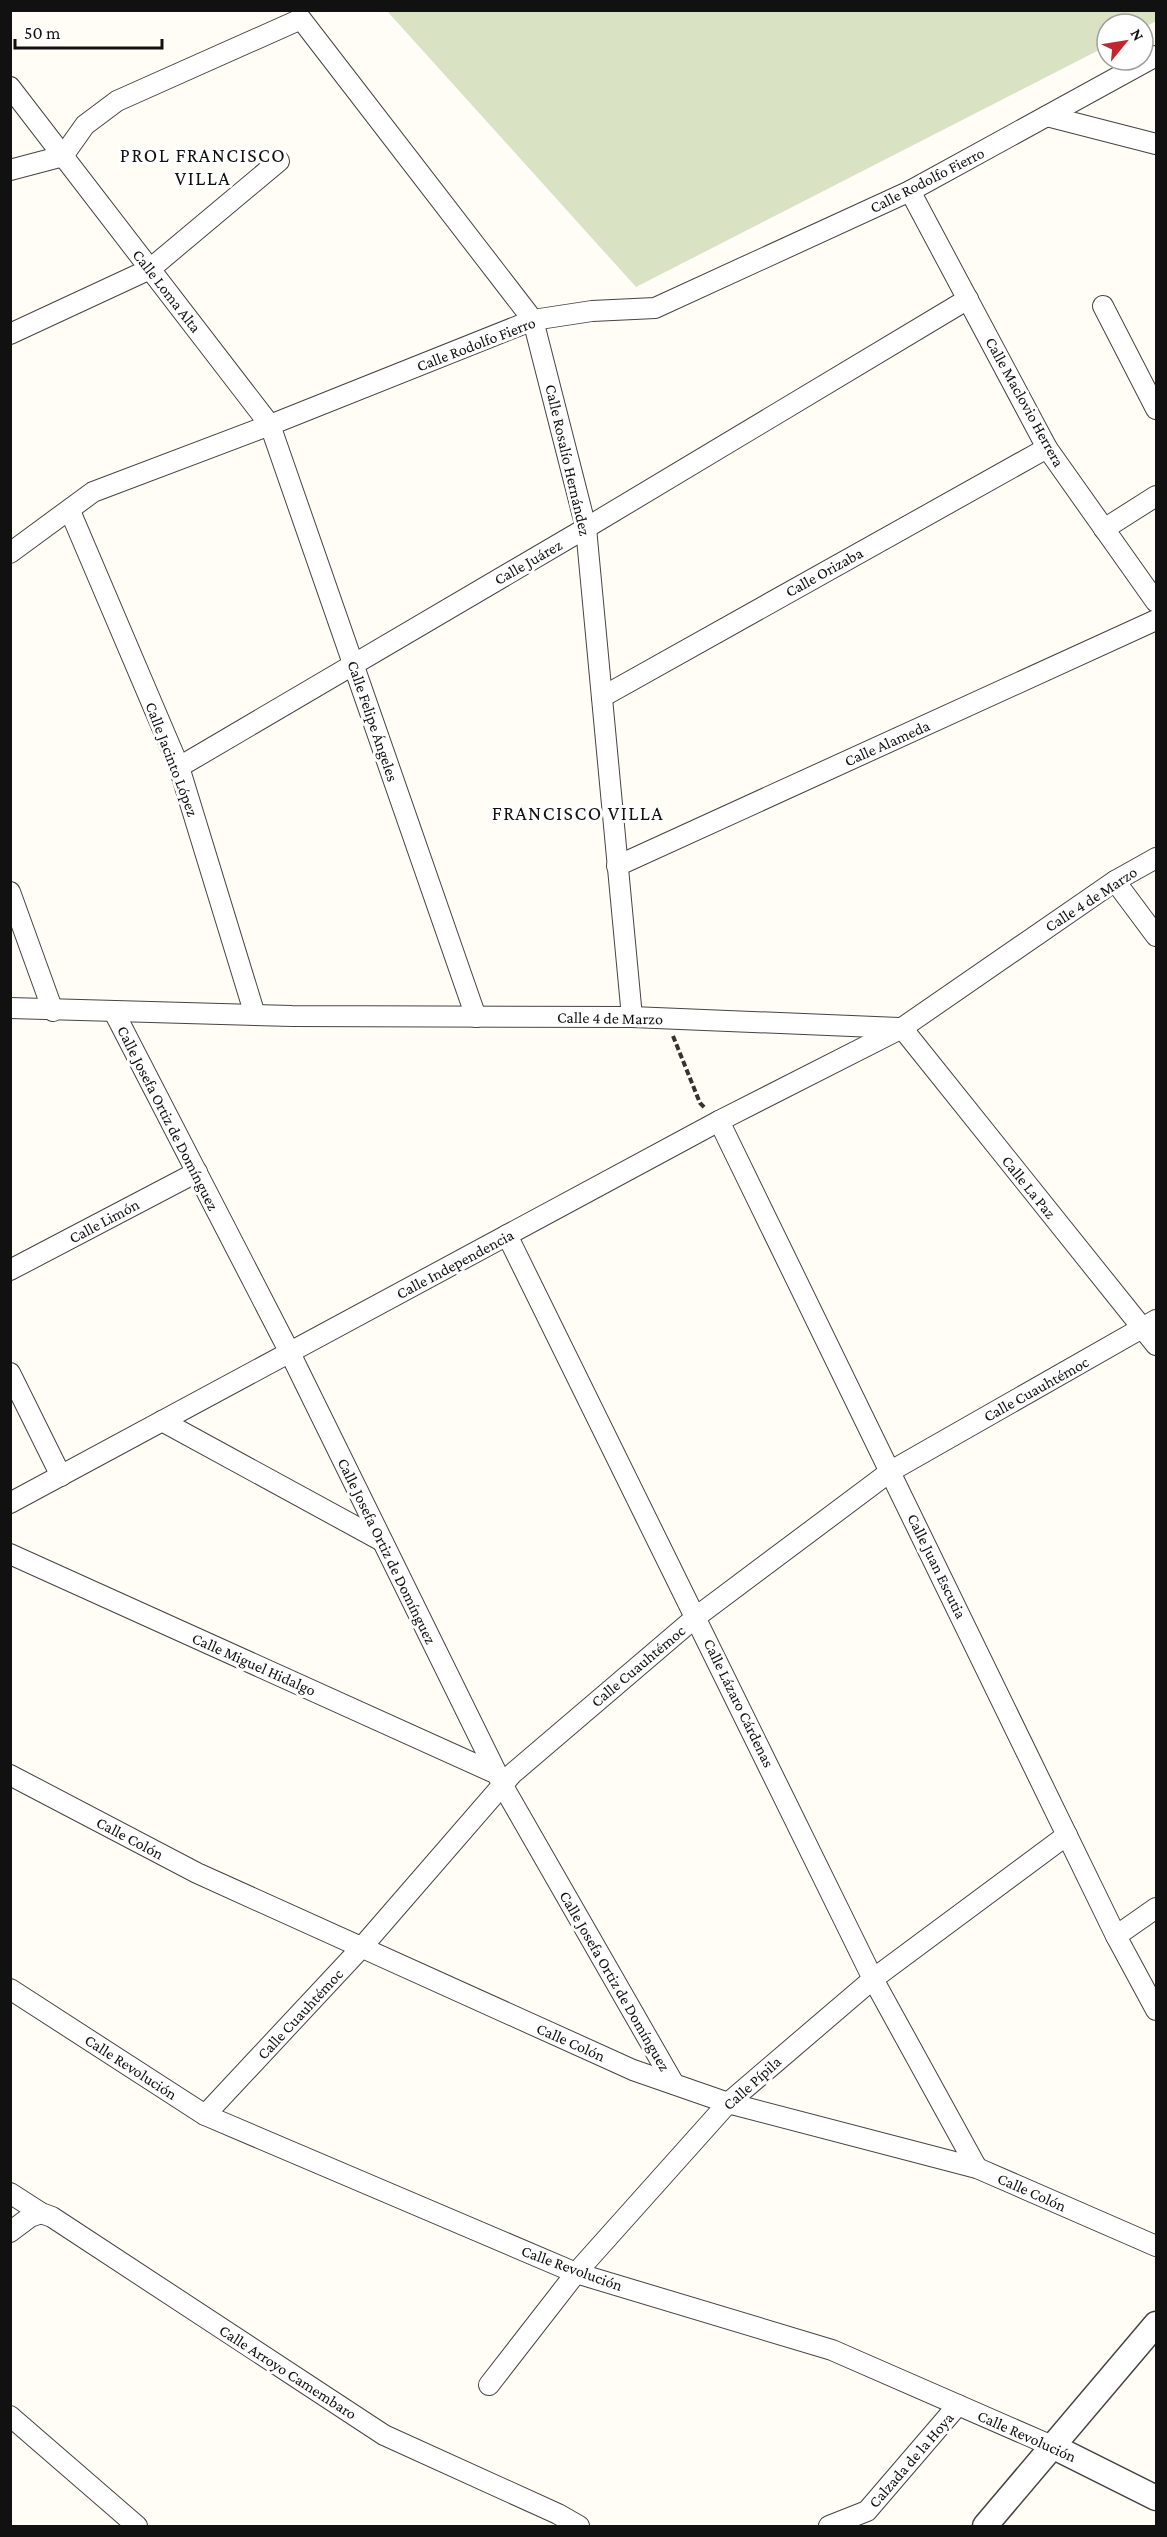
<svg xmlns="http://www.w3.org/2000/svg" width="1167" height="2537" viewBox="0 0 1167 2537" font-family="'Crimson Pro',serif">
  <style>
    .cemetery { fill: #d9e3c4 }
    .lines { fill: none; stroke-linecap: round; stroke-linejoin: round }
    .minor-casing { stroke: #444; stroke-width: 22 }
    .tertiary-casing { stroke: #444; stroke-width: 27 }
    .path { stroke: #333; stroke-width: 4; stroke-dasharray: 6 3; stroke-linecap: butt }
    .minor { stroke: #fff; stroke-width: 20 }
    .tertiary { stroke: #fff; stroke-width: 24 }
    .labels { text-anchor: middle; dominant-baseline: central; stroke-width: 6; stroke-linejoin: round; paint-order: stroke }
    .street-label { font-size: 16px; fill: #111; stroke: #fff }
    .quarter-label { font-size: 20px; letter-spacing: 1.5px; fill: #111; stroke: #fff }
  </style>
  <rect width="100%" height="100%" fill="#fffdf5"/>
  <path class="cemetery" d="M1156,10V21L1143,28V24H1107V46L636,287L387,11Z"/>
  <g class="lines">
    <g class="minor-casing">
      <g id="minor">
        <path d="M10,87L270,425L476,1017"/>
        <path d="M1047,116L1156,144"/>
        <path d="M63,156L85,125L117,101L301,19L533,320L586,528L632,1017"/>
        <path d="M10,170L63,156"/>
        <path d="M910,191L1047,448L1156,602"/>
        <path d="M1103,306L1156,409"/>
        <path d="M10,334L150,269L279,161"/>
        <path d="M70,511L179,767L255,1015"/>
        <path d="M1104,529L1156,496"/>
        <path d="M10,553L93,492L270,425L533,320L592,311L655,308L910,191L1156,56"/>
        <path d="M602,697L1047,448"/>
        <path d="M179,767L586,528L968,299"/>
        <path d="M617,866L1156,620"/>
        <path d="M1115,881L1156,936"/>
        <path d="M10,892L53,1011"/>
        <path d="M10,1008L292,1016L632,1017L899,1028"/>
        <path d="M114,1012L290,1353L503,1786L674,2084"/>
        <path d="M902,1028L1156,1345"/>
        <path d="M719,1121L1116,1936L1156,2010"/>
        <path d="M507,1235L873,1979L977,2168"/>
        <path d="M10,1270L197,1172"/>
        <path d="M10,1373L61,1476"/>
        <path d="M162,1421L382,1541"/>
        <path d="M10,1503L719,1121L902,1028L1115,881L1156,858"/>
        <path d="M10,1554L497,1774"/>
        <path d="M10,1775L197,1873L633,2070L728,2103L977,2168L1156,2246"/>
        <path d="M1116,1936L1156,1908"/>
        <path d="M10,1989L205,2115L576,2273L832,2350L1052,2446"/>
        <path d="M205,2115L362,1947L512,1774L696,1617L891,1471L1156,1320"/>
        <path d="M10,2193L41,2213L52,2217L384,2435L558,2514L579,2526"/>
        <path d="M10,2232L30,2217L41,2213"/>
        <path d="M489,2385L576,2273L728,2103L873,1979L1067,1835"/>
        <path d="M10,2416L137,2526"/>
        <path d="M829,2526L867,2511L958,2405"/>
      </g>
    </g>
    <g class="tertiary-casing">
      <g id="tertiary">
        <path d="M1052,2446L1156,2498"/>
        <path d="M985,2526L1156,2324"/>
      </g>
    </g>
    <path class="path" d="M673,1036L700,1103L705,1108"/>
    <use href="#minor" class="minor"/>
    <use href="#tertiary" class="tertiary"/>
  </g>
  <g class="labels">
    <g class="street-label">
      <text transform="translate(927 180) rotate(-27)">Calle Rodolfo Fierro</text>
      <text transform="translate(167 291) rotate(52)">Calle Loma Alta</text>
      <text transform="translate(476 344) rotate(-21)">Calle Rodolfo Fierro</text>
      <text transform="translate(1025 402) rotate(61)">Calle Maclovio Herrera</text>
      <text transform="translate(568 460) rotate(77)">Calle Rosalío Hernández</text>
      <text transform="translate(528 562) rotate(-30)">Calle Juárez</text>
      <text transform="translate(824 572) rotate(-29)">Calle Orizaba</text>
      <text transform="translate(373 721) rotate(71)">Calle Felipe Ángeles</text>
      <text transform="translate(887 743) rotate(-24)">Calle Alameda</text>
      <text transform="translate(172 759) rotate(69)">Calle Jacinto López</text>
      <text transform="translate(1091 899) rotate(-33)">Calle 4 de Marzo</text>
      <text transform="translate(610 1018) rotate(1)">Calle 4 de Marzo</text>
      <text transform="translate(168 1118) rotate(63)">Calle Josefa Ortiz de Domínguez</text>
      <text transform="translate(1029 1187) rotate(51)">Calle La Paz</text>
      <text transform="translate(104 1221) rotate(-28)">Calle Limón</text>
      <text transform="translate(455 1264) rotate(-28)">Calle Independencia</text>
      <text transform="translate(1036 1389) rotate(-29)">Calle Cuauhtémoc</text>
      <text transform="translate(387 1551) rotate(64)">Calle Josefa Ortiz de Domínguez</text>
      <text transform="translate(937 1566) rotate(64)">Calle Juan Escutia</text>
      <text transform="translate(254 1664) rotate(24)">Calle Miguel Hidalgo</text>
      <text transform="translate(638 1666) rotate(-40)">Calle Cuauhtémoc</text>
      <text transform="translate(739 1703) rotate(64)">Calle Lázaro Cárdenas</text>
      <text transform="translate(130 1838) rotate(28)">Calle Colón</text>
      <text transform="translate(615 1981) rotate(60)">Calle Josefa Ortiz de Domínguez</text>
      <text transform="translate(300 2014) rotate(-47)">Calle Cuauhtémoc</text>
      <text transform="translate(571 2042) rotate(24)">Calle Colón</text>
      <text transform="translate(131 2067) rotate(33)">Calle Revolución</text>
      <text transform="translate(752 2083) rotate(-42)">Calle Pípila</text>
      <text transform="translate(1032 2192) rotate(24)">Calle Colón</text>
      <text transform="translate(572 2268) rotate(20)">Calle Revolución</text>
      <text transform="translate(288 2372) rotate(33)">Calle Arroyo Camembaro</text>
      <text transform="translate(1027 2436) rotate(24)">Calle Revolución</text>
      <text transform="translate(911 2460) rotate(-49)">Calzada de la Hoya</text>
    </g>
    <g class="quarter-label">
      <text x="203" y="155">PROL FRANCISCO<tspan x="203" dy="23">VILLA</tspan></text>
      <text x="578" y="813">FRANCISCO VILLA</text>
    </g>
  </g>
  <rect width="1167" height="2537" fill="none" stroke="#111111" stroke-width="24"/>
  <g transform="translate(1125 42) rotate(60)"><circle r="28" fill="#ffffff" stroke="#a0a0a0" stroke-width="1.5"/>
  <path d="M0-4.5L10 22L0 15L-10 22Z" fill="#c4262e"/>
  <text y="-9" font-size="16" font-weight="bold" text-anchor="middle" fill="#111111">N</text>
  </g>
  <path d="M15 39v9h147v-9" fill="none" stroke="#111111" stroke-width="3"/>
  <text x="24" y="39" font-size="18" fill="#111111" stroke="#ffffff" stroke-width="4.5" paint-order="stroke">50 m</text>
</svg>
